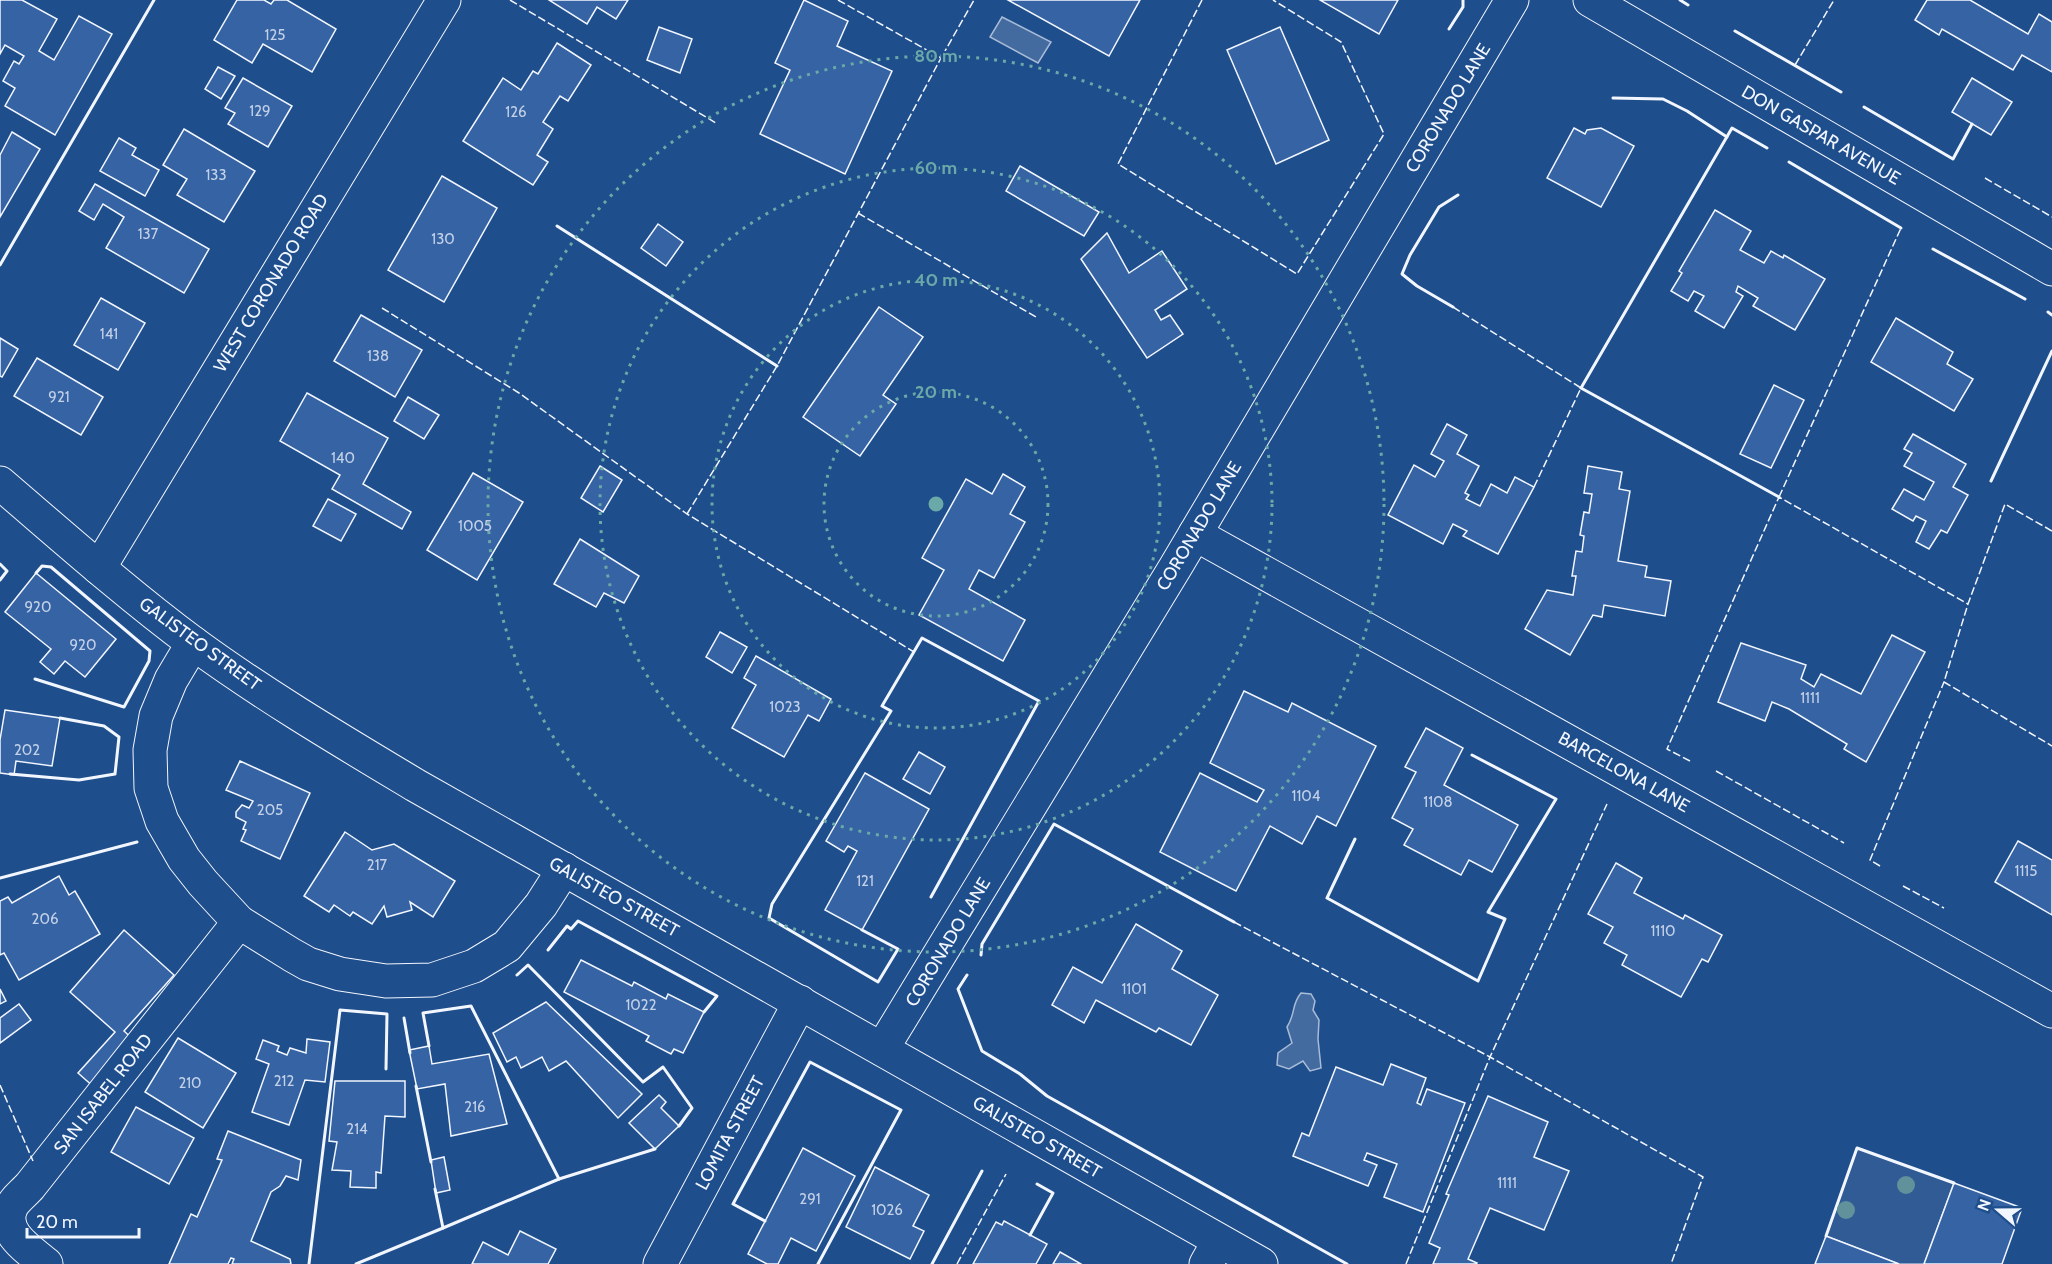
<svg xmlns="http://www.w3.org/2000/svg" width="2052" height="1264" viewBox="0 0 2052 1264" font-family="Cabin,sans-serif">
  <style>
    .green { fill: #305b95; stroke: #a8bbd7; stroke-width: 1.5 }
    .water { fill: #446ba0; stroke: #a8bbd7; stroke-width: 1.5 }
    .building { fill: #3563a3; stroke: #f2f6ff; stroke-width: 1.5 }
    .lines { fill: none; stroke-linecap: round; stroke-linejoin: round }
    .street-casing { stroke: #f2f6ff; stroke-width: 35 }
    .secondary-casing { stroke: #f2f6ff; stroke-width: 35 }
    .street { stroke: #1f4e8c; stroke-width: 33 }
    .secondary { stroke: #1f4e8c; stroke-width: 33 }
    .fence { stroke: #f2f6ff; stroke-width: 1.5; stroke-dasharray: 8 3; stroke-linecap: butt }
    .wall { stroke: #f2f6ff; stroke-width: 3 }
    .tree { fill: #61919a }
    .ring { fill: none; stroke: #6aa9a8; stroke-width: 3; stroke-dasharray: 3 6 }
    .labels { text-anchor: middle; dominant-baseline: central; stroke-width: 4.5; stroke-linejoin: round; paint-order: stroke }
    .number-label { font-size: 15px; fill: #c3d1e8 }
    .street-label { font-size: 18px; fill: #f2f6ff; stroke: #1f4e8c }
    .centre { fill: #6aa9a8; stroke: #1f4e8c; stroke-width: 3 }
    .ring-label { font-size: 18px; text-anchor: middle; font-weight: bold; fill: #6aa9a8; stroke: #1f4e8c; stroke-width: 4.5; stroke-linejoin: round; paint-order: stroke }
  </style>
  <rect width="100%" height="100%" fill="#1f4e8c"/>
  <path class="green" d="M1857,1148L1954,1183L1924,1264H1899L1826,1236Z"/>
  <g class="water">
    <path d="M1002,17L1051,42L1038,63L990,37Z"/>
    <path d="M1301,993L1311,994L1315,1001L1313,1010L1319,1020L1318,1039L1321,1068L1310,1071L1303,1061L1289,1069L1277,1065L1278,1053L1292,1043L1287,1027C1296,1013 1291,1005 1301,993Z"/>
  </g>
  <g class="building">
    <path d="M0,0H22L57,19L39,51L54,60L79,16L112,34L55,135L5,106L15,88L3,81L14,61L19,64L24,56L5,45L0,54Z"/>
    <path d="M237,0H264L271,4L274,0H287L336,29L312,72L263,44L252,63L214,40Z"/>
    <path d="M549,0H628L616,19L597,7L587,24Z"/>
    <path d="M804,0L848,21L837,46L892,71L845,174L760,134L790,70L775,63Z"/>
    <path d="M1008,0H1140L1109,56Z"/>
    <path d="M1320,0H1398L1379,34Z"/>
    <path d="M1927,0H1970L2028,34L2039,14L2052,22V72L2022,55L2013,70L1942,29L1939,35L1915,20Z"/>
    <path d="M659,27L692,39L680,73L647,60Z"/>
    <path d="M1280,27L1329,140L1276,164L1227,50Z"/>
    <path d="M557,43L591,65L568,101L560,96L543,122L553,129L537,155L548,162L533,185L463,141L503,78L521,90L533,71L538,74Z"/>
    <path d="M218,67L235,76L221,99L205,89Z"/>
    <path d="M243,78L292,106L268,147L228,124L235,113L225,108Z"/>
    <path d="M1972,78L2012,102L1991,135L1952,112Z"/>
    <path d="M1574,128L1585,134L1587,130L1601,128L1634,146L1601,207L1547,178Z"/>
    <path d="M184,129L255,171L224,222L177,195L187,179L163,165Z"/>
    <path d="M12,132L40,149L0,217V155Z"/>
    <path d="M119,138L136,148L132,155L159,170L145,196L100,171Z"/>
    <path d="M1020,166L1099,212L1084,236L1006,191Z"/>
    <path d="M442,176L497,208L444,302L388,270Z"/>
    <path d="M95,184L209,249L184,293L106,248L124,217L103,204L94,220L79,211Z"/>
    <path d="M1715,210L1751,231L1740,250L1764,263L1771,251L1783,258L1784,255L1825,279L1795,330L1753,306L1758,298L1738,286L1736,292L1743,296L1724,328L1695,311L1704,296L1694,291L1688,301L1671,291L1682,273L1679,271Z"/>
    <path d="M658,224L683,242L666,266L641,248Z"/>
    <path d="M1107,233L1129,273L1162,251L1187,289L1155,310L1161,320L1170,315L1183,334L1147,358L1081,259Z"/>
    <path d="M101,298L145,323L118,370L74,345Z"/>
    <path d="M879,307L923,337L883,395L896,404L860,456L803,417Z"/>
    <path d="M361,315L422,350L395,397L334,361Z"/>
    <path d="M1896,318L1953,352L1947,364L1973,379L1954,411L1871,362Z"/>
    <path d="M0,338L18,349L2,377L0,376Z"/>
    <path d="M37,358L103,397L81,435L14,396Z"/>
    <path d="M1774,385L1804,400L1771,468L1740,454Z"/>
    <path d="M307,393L388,438L363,484L411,512L402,529L332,489L340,475L280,441Z"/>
    <path d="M408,397L439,415L424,439L394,421Z"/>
    <path d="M1447,424L1467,435L1457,454L1479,466L1465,493L1469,495L1466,499L1480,506L1491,484L1507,493L1515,477L1534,487L1498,554L1463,536L1467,531L1453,524L1443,544L1388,515L1414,465L1435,477L1444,461L1431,454Z"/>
    <path d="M1913,434L1966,464L1953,487L1968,495L1947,533L1941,530L1929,549L1916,542L1926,521L1916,516L1913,521L1892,509L1904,489L1924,500L1934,482L1904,466L1912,453L1904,449Z"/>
    <path d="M600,466L622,480L603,512L581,498Z"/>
    <path d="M1588,466L1622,472L1619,489L1630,491L1618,561L1647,566L1645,577L1671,581L1665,616L1604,605L1602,617L1593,615L1570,655L1525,629L1547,590L1573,595L1576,576H1572L1576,551L1582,552L1584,536L1580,535L1584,512L1589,513L1592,494L1584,493Z"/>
    <path d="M473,473L523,502L477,580L427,550Z"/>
    <path d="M1003,474L1025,487L1010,514L1025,522L994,578L979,570L969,589L1025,620L1003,661L919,615L944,570L922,558L966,479L992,494Z"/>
    <path d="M328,499L356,514L341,541L313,526Z"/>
    <path d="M580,539L639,576L624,603L604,593L596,607L554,584Z"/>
    <path d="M36,573L116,639L85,677L65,661L54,674L40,662L51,649L5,612Z"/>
    <path d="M720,632L747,647L732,673L706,657Z"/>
    <path d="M1892,635L1925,652L1866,762L1844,749L1847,744L1789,709L1772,702L1765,721L1718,702L1741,643L1806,665L1801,679L1814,687L1821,674L1861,694Z"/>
    <path d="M756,656L831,699L819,721L808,715L784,757L732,728L756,685L744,678Z"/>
    <path d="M1244,691L1288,712L1292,703L1376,746L1336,826L1317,816L1302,844L1270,826L1236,891L1160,852L1200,773L1257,802L1264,790L1210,763Z"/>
    <path d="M5,710L60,718L52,766L16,761L14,775L0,773V740Z"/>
    <path d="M1426,728L1463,748L1444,785L1518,825L1492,872L1469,860L1461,875L1404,845L1413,829L1392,818L1416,772L1405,767Z"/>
    <path d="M919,752L945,767L930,794L903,779Z"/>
    <path d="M240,761L310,793L280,859L241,841L246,830L243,829L246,822L236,817V812L242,805L249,808L253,801L226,790Z"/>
    <path d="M865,773L929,809L862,930L825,910L857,851L848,846L844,852L826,841Z"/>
    <path d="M345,832L372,850L394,844L455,881L433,917L410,902L412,910L387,917L384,906L372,924L353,912L350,916L334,905L329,912L304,896Z"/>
    <path d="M2018,841L2052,860V915L1995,882Z"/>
    <path d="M1616,863L1642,878L1634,893L1683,919L1685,915L1722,935L1708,962L1702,959L1681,997L1622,965L1627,955L1604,943L1613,927L1588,914Z"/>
    <path d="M59,876L69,895L75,891L100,934L19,980L4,953L0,955V901L8,897L12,903Z"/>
    <path d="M1136,924L1182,951L1172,969L1218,995L1191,1045L1159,1028L1156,1032L1096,1000L1084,1023L1052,1005L1073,967L1102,983Z"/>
    <path d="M124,930L174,975L124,1031L136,1042L95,1088L78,1073L115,1032L70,992Z"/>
    <path d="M581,960L632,986L634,982L666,999L668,994L704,1012L683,1053L674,1049L671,1054L646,1041L649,1036L564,992Z"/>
    <path d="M0,989L6,1001L0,1004Z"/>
    <path d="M546,1002L642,1094L618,1118L566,1061L549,1071L542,1057L521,1068L516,1057L507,1062L493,1033Z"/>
    <path d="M19,1004L31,1020L0,1043V1018Z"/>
    <path d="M178,1038L236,1073L203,1128L145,1092Z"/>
    <path d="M307,1039L330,1042L325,1082L305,1080L289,1125L252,1112L269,1064L256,1059L263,1040L279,1046L277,1051L287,1055L290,1048L306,1053Z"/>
    <path d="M429,1046L432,1064L489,1054L507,1124L451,1136L445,1084L417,1089L409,1050Z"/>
    <path d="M1391,1064L1426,1078L1417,1103L1421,1105L1427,1089L1465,1103L1423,1212L1384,1197L1397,1164L1367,1153L1364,1160L1377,1165L1368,1186L1293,1156L1302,1133L1309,1136L1336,1067L1383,1085Z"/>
    <path d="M335,1081H405V1117L385,1116L381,1173L376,1172V1188L350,1187L351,1171L332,1170L337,1142L329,1141Z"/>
    <path d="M659,1095L666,1102L661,1108L679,1126L655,1149L629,1123Z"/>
    <path d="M1488,1096L1548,1122L1534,1157L1569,1171L1544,1230L1490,1208L1468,1259L1477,1263L1476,1264H1433L1440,1248L1429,1243L1449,1195L1446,1194Z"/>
    <path d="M136,1107L194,1138L169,1184L111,1152Z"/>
    <path d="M228,1131L301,1160L298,1180L286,1176L280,1186L271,1192L251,1241L290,1259L291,1264H232L234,1259L231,1258L228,1264H169L191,1214L197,1217L222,1160L217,1159Z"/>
    <path d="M803,1148L855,1176L816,1251L791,1238L778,1264H767L748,1254Z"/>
    <path d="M444,1157L450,1190L436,1193L431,1160Z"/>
    <path d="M875,1167L929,1195L913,1226L924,1231L910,1259L846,1227Z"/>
    <path d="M1954,1183L2022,1208L2002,1264H1924Z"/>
    <path d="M1004,1221L1047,1244L1036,1264H973L996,1222L1002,1225Z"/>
    <path d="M520,1231L556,1249L548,1264H472L483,1242L508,1255Z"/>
    <path d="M1826,1236L1899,1264H1815Z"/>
    <path d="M1060,1252L1081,1264H1053Z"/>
  </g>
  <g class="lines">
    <g class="street-casing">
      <g id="street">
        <path d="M1195,534L2052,1011"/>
        <path d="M99,568L444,0"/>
        <path d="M193,643L171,680L156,716L150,750L151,788L162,821L184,859L203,883L239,922L292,955L308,964L340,974L386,981L432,980L474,966L507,946L541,905L564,869"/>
        <path d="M882,1049L1176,566L1512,0"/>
        <path d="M46,1264C31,1251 0,1233 11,1208C14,1200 24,1193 30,1186L239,922"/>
        <path d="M660,1264L800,1002"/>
        <path d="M1206,1264L1219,1241"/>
      </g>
    </g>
    <g class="secondary-casing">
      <g id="secondary">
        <path d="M1590,0L2052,269"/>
        <path d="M0,483C63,537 126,593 193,643C264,695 340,740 415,785L1261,1264"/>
      </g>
    </g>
    <use href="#street" class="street"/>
    <use href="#secondary" class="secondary"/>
    <g class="fence">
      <path d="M510,0L716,123"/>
      <path d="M838,0L941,58L974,0"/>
      <path d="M1202,0L1118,164L1297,274L1384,134L1341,42L1273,0"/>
      <path d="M1795,65L1834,0"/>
      <path d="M1985,178L2052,217"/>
      <path d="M858,213L1036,317"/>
      <path d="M1453,307L1581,388L1534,487"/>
      <path d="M382,308L519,393L687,514L914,652"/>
      <path d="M1779,497L1901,228"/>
      <path d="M687,514L777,366L941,58"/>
      <path d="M2052,531L2005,504L1968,604L1944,682L2052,746"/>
      <path d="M1690,761L1667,749L1779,497L1968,604"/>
      <path d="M1716,771L1844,843"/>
      <path d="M1880,866L1870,860L1944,682"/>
      <path d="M1903,886L1944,908"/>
      <path d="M1234,922L1490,1057L1607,804"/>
      <path d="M0,1085L33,1161"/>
      <path d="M957,1264L1006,1174"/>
      <path d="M1406,1264L1490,1057L1703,1177L1671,1264"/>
    </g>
    <g class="wall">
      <path d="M1680,0L1688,5"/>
      <path d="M1449,29L1463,7V0"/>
      <path d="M1735,31L1841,92"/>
      <path d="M1613,98L1663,99L1687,111L1727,137"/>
      <path d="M1864,107L1953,159L1972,124"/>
      <path d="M1767,148L1732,128L1581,388L1779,497"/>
      <path d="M1789,162L1901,228"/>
      <path d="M557,226L777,366"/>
      <path d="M1933,249L2025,299"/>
      <path d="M0,265L154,0"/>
      <path d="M1453,307L1417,286L1402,274L1410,255L1439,207L1458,195"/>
      <path d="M2048,312L2052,315"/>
      <path d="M1991,481L2052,351"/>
      <path d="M0,564L7,571L0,580"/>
      <path d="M35,679L124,707L149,661L150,651L51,567L42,566L36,573"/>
      <path d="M10,774L79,780L115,774L119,737L104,726L60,718"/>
      <path d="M1355,839L1327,898L1478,981L1505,919L1488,912L1556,799L1472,755"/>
      <path d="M0,878L137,842"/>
      <path d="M862,930L898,949L878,982L769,918L772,904L891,711L882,706L922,638L1039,701L931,897"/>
      <path d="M548,950L567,926L571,929L578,921L717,996L704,1012"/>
      <path d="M981,955L982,944L1054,824L1234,922"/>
      <path d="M517,975L528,965L643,1082L663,1067L692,1108L679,1126"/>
      <path d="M967,975L958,989L982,1051L1020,1074L1047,1096L1347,1264"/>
      <path d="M404,1018L410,1053"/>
      <path d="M429,1046L423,1013L471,1006L559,1179L655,1149"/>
      <path d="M416,1086L431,1162"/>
      <path d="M435,1189L443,1228L559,1179"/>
      <path d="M765,1221L733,1204L810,1062L901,1110L818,1264"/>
      <path d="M1030,1235L1053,1193L1037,1184"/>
      <path d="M1826,1236L1857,1148L1954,1183"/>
      <path d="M309,1264L340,1010L387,1014L386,1069"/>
      <path d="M356,1264L443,1228"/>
      <path d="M932,1264L982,1171"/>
    </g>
  </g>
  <g class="tree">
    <circle cx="1906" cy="1185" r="9"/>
    <circle cx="1846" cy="1210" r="9"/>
  </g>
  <g class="ring">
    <circle cx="936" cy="504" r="112"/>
    <circle cx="936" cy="504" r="224"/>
    <circle cx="936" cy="504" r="336"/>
    <circle cx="936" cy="504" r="448"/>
  </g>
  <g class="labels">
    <g class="number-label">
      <text x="275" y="35">125</text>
      <text x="260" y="111">129</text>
      <text x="516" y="112">126</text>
      <text x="216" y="175">133</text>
      <text x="148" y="234">137</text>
      <text x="443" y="239">130</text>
      <text x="109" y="334">141</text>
      <text x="378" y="356">138</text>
      <text x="59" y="397">921</text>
      <text x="343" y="458">140</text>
      <text x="475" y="526">1005</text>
      <text x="38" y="607">920</text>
      <text x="83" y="645">920</text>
      <text x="1810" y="698">1111</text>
      <text x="785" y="707">1023</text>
      <text x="27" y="750">202</text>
      <text x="1306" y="796">1104</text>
      <text x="1438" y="802">1108</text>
      <text x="270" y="810">205</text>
      <text x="377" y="865">217</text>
      <text x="2026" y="871">1115</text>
      <text x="865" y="881">121</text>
      <text x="45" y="919">206</text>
      <text x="1663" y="931">1110</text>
      <text x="1134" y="989">1101</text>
      <text x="641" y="1005">1022</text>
      <text x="284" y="1081">212</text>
      <text x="190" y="1083">210</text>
      <text x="475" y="1107">216</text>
      <text x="357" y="1129">214</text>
      <text x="1507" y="1183">1111</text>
      <text x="810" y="1199">291</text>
      <text x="887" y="1210">1026</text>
    </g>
    <g class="street-label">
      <text transform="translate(1448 108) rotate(-59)">CORONADO LANE</text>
      <text transform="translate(1821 135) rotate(30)">DON GASPAR AVENUE</text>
      <text transform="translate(271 283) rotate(-59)">WEST CORONADO ROAD</text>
      <text transform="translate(1199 526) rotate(-59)">CORONADO LANE</text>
      <text transform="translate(200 644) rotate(36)">GALISTEO STREET</text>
      <text transform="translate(1624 772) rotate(29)">BARCELONA LANE</text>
      <text transform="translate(614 897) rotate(29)">GALISTEO STREET</text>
      <text transform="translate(948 942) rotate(-59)">CORONADO LANE</text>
      <text transform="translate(103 1094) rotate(-52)">SAN ISABEL ROAD</text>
      <text transform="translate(730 1133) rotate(-62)">LOMITA STREET</text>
      <text transform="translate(1037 1137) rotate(30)">GALISTEO STREET</text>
    </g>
  </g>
  <circle cx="936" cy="504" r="9" class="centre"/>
  <g class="ring-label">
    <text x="936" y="62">80 m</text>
    <text x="936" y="174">60 m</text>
    <text x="936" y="286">40 m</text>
    <text x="936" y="398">20 m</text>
  </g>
  <g transform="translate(1998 1210) rotate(290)" stroke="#1f4e8c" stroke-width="4.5" paint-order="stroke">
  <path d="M0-4.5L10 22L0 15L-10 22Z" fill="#f2f6ff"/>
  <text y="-9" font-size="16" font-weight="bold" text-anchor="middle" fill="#f2f6ff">N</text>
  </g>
  <path d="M27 1228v9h112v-9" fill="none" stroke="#f2f6ff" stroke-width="3"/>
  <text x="36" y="1228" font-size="18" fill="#f2f6ff" stroke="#1f4e8c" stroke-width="4.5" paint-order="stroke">20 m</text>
</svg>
